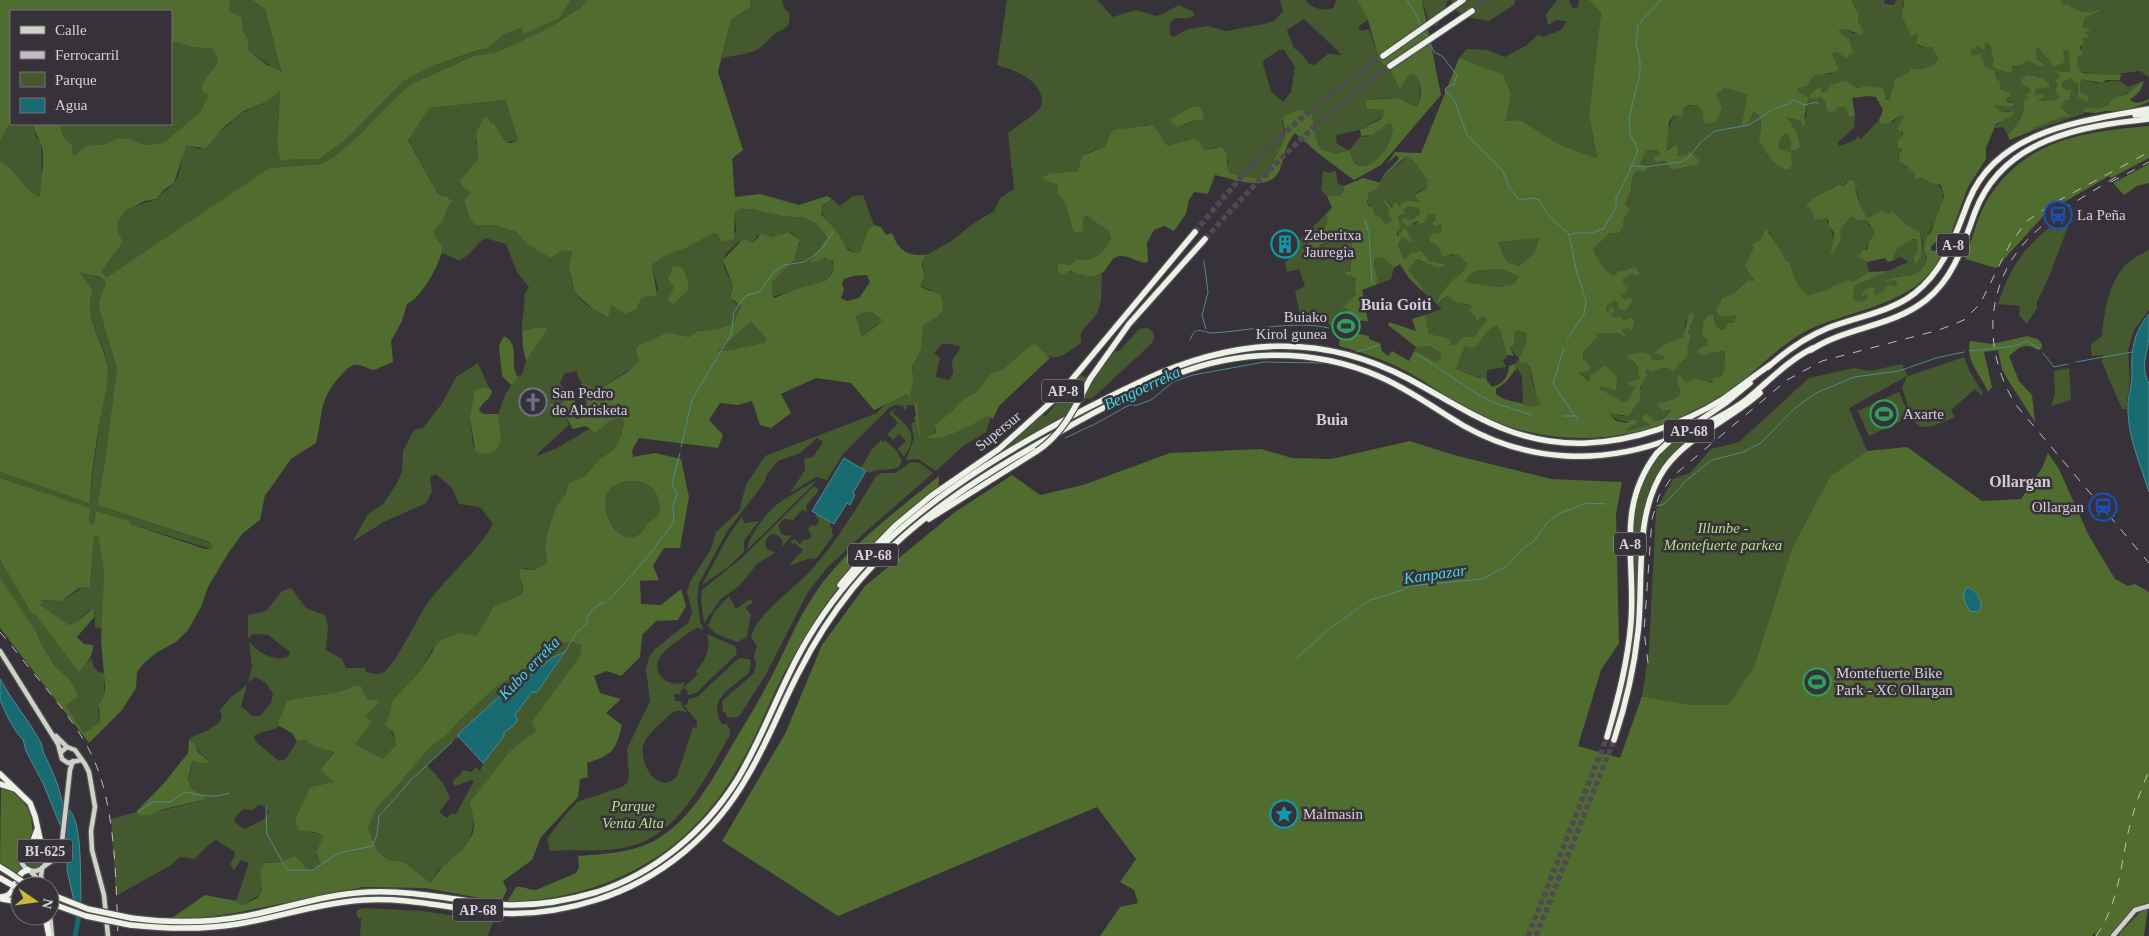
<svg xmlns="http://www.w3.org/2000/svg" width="2149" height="936" viewBox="0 0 2149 936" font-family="Georgia,serif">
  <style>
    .green { fill: #45592e; fill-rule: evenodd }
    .forest { fill: #506c2e; fill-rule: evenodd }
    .water { fill: #176b71; stroke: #508a90 }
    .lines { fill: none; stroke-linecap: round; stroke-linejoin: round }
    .stream { stroke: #508a90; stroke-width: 1 }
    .river { stroke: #176b71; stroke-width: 5 }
    .highway-tunnel { stroke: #4f4952; stroke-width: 5.5; stroke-dasharray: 5.5 3; stroke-linecap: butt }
    .primary-casing { stroke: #544e56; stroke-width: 7 }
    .highway-casing { stroke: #544e56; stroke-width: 8 }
    .primary { stroke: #ced3c8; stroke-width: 4.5 }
    .highway { stroke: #ecf2e5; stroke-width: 5.5 }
    .rail { stroke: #c1bcc2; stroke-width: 1; stroke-dasharray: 9 9; stroke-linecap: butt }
    .highway-bridge-casing { stroke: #544e56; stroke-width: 8; stroke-linecap: butt }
    .highway-bridge { stroke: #ecf2e5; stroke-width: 5.5 }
    .labels { text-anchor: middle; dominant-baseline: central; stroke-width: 5; stroke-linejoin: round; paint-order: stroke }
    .shield { fill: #37313a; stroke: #a6a2a8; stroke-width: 1 }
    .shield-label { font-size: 14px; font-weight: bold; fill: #d6d2d7 }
    .poi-label { font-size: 15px; fill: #d6d2d7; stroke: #37313a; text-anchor: start }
    .street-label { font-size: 15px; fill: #d6d2d7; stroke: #37313a }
    .park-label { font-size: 15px; font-style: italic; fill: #b4df86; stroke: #37313a }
    .neighbourhood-label { font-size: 16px; font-weight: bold; fill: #d4ccd7; stroke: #37313a }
    .water-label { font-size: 16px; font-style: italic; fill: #3fd9e4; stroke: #37313a }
  </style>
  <rect width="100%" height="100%" fill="#37313a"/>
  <g class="green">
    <path d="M230,0H252L265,9L282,74L248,50V39L242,29V20L229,11Z"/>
    <path d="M571,0H588L580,8L550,27L500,51L474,56L413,83L399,94L359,135L335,156L321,164L269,168L107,277L101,272L123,242L117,229C118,207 138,206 154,200C156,199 170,187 172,185C182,176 180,158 185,147L188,146L200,149L242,113L266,102L279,91L280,90L277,144L280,160L313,159L322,157L348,138L404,81L432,66L478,51L504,34L521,28L524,34L560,18Z"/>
    <path d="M751,0H782L784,8L789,13C792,29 782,28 772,36C768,40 765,44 761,47C750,55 734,55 722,58L731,20L750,7Z"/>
    <path d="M1007,0H1097L1113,17L1136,10L1156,16L1161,15L1179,5L1192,11L1195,16C1180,22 1168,10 1170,35L1174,37L1188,29L1208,26L1226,31L1264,24L1274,21L1283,11L1280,0H1306C1311,9 1323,11 1333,8L1336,0H1357L1368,20L1359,26V29L1362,31L1369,29L1379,60L1390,70L1400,88L1410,74H1413L1420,80L1419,104L1415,107L1400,98L1371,99L1367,109L1383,110L1385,113L1384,116L1360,130L1336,135L1337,144L1349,150L1361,136L1367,137L1388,124L1392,125C1396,140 1373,175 1357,164C1352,161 1352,155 1349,150L1336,154L1320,149L1316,137L1311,110L1282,121C1292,147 1269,158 1269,178L1245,177L1230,173L1227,170L1228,161L1217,147L1204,150L1199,141L1168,146L1164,143L1157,129L1148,125L1109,134L1105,146C1098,149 1086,152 1082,158C1080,162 1081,166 1078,171L1045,175L1057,184L1058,194L1065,203L1073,231L1081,232L1084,228L1083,218L1087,216L1108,231L1111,237C1106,253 1093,262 1077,259L1070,265L1060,263L1066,272C1079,270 1087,281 1102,274C1101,286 1103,302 1097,313C1092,323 1076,330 1082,342C1057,360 1057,363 1031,346L1002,370L990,374L978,391L963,399L951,412L935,425V434L938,438L989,407L992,413L986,432L963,446L936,471L918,459L906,460L914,438L911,424L915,421L914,417L918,414L916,405H908L905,411L903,406L895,405L889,408L843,454L827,480L816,477L790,493L805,470L804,459L813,457L823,442L817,438L800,453L778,461L767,474L764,483L728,530L699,583L697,598L700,621L704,630L698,628L694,629C685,636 665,648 660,657C650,674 669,689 685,682L680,694H674L675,701H681L682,706L688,713C678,708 672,712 665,719C658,726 648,734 644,743C637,761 658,798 677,776L693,727L697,728V721L684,706L688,703V699L697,697L739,658L749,659L751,661L749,673C733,687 706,699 722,724H727L730,730V735C702,782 677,843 615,849C593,852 571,849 550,851L547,839L562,819L577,802L622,787L627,783L629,776L627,749L650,701L646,669L649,657L655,649L689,622L692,612L687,592L690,582L711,549L716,532L739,511L746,485L765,456L877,413L912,377C911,368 920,335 923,325L936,318L933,291L920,286L925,275L922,259L926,255L950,242L974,223L994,211L1000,198L1014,189L1008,133C1018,125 1031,118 1039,109C1048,98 1035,82 1026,77C1017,71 1006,68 997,65ZM1304,19L1338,51L1341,55L1328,54L1314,65L1309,64L1301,53L1294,48L1287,30ZM1279,50H1284L1295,67L1291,92L1283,102L1271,91L1263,64L1264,60ZM1191,107L1200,108L1203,120L1192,121L1185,125L1172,118ZM942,344H951L961,347L952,361L953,373L949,380L936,377V375L940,358L934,353Z"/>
    <path d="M1422,0H1448L1437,26L1429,22Z"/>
    <path d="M1451,0H1515L1514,5L1489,21C1470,17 1459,19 1451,0Z"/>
    <path d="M1557,0H1569L1573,9L1578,7L1579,0H1589L1601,13L1589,114L1597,158L1562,146L1520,120L1504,121L1511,94L1503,74L1459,58L1467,49L1488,50L1505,57L1527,45L1538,35L1543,37L1561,30L1567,21L1556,20L1548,25L1546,14Z"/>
    <path d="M1854,0H1885L1884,4L1894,5L1896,0H1904L1902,6L1919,33L1918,46L1927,48L1932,47L1938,59C1931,69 1923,70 1910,68L1908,73L1892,86L1893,91L1889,101L1876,87L1859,89L1849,83L1829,85L1827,91L1814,92L1809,97H1820L1835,111L1838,107H1845L1850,118L1855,115L1854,128L1838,142L1839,146L1855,140L1859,134V139H1861L1879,120L1880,123L1893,122L1901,115L1906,114L1899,125C1906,137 1902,147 1898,158L1902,164L1915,172L1914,179C1923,177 1925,180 1932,182C1957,189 1932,224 1927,238C1922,252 1932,262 1917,274C1912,278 1905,277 1898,276L1894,279L1898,283L1895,286L1885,287L1884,291L1876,295L1874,291L1867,294L1868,297L1865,300L1858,302L1853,299L1855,286L1908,262L1901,257L1894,260C1891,250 1908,238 1917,240L1918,250L1915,255L1921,254L1923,244L1920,232L1907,225L1893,211L1868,224L1873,229L1874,235C1867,242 1867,250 1861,258L1867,262L1869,272L1854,281L1849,280L1831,286L1830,289L1808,295C1797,287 1793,275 1790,262L1784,259L1769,231L1763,233L1760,240L1752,244L1753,249C1748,260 1747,271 1754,282L1748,280L1715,310L1726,315H1738C1736,324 1729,327 1720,330L1717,327L1715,318L1703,323L1702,336L1707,339V345L1703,348L1709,353L1725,351L1724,371L1721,376L1712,379L1714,382H1705L1696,378L1686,384L1676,378L1681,393L1667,409L1671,408C1664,422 1656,420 1643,421L1650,425L1627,432L1628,428L1636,424V421C1622,424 1618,420 1607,413C1614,412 1619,417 1625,416C1630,415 1630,411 1633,408C1635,404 1636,406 1638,402C1641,395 1640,373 1647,370C1652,367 1671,367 1677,367C1685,356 1687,349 1691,336L1688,332L1692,322L1686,320L1684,337L1663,345L1654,353L1663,356L1665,359L1653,360L1651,355L1643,352L1628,355L1640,371L1639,379L1628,383L1632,387L1637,384L1629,399L1624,402L1600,389L1601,386H1607L1611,372L1605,365L1590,375L1589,382L1579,371L1585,372L1583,352L1596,333L1611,332L1625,335L1621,330L1628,328L1627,321H1622L1616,316H1609L1611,313L1607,314L1605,307L1614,300L1618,303L1625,300L1620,293L1627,285L1623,284V280L1631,274H1640L1636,267C1630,267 1626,271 1619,271L1613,278L1602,266L1593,250C1599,240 1611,232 1623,228L1624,218L1630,209L1625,204L1631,191L1632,177L1637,171L1647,167L1639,164L1646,151L1657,150L1660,154V162L1666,161L1671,170L1698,165L1687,155L1676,156L1671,147L1666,151L1665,148C1667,127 1673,104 1698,105L1702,112L1704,124L1716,95L1724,87L1749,94L1741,126L1749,122L1753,112L1760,116L1761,130L1768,156L1786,151L1779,149C1778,142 1781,137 1787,133L1791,143L1797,135L1796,130L1790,126L1793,124L1786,119L1785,117L1801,121L1806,117L1807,104L1798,92V88L1817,74H1832L1831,52H1837L1850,46L1849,39L1837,31L1845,29L1855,34C1858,22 1861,12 1852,2ZM1846,182L1855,186L1866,220L1851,217C1842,228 1840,225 1841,240L1832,253H1830L1835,240L1826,218L1813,214L1809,202L1839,184L1843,186Z"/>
    <path d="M2061,0H2149V77L2140,71L2100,76L2079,71L2076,62L2077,57L2081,55C2080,46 2082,34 2089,29H2083L2085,18L2100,12C2089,13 2077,11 2068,4L2063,5Z"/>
    <path d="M171,41L192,47L213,49L218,59C216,70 203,76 202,89L210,96L200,112L163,143L144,145L130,139L118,138L105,144L86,146L74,156L72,152L73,145C64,138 61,135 60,124H171Z"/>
    <path d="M1987,43L2004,70L2030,61L2039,66L2042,62L2036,58V50L2038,47C2042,53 2049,56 2050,63L2063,57V51L2068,50L2070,72H2061L2058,70L2059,78L2055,88L2059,97L2056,100L2036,101L2044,97L2035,95L2036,89L2051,86L2037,76L2028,75L2026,86L2030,89L2028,96L2030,97L2024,100L2023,113L2015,128L2008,135L2003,127L1994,128L2010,111L2002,112L1993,104L2008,107L2011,102L2006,101V98L2010,96L2000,89L2001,83L1997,79V74L1986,66H1983L1971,54L1972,49L1977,46L1980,47Z"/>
    <path d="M2072,79L2078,84L2077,92H2080L2081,79C2088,80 2095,84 2102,83C2114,80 2118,78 2128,87L2141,82L2132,92L2121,96L2107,106L2084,112L2086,113L2032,131L2033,128L2070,113L2061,108L2067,89L2063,88L2062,84L2063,82Z"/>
    <path d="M507,100L518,141L506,142L495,125L492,126L486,115L476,140L478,159L460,180L461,185L470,193L464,200L470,218L475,225H495L516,232L527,244L553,257L562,250L572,252C569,261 570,286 576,294C583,304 597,312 607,318L611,305L627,314L636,310L642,297L654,296L658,290L652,265L666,255L684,249L714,233L717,234L719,240L736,232L735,213L738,209C754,207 766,214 781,216C791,218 802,215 811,221C818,225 823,231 827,238L813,262L820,259H830L834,265L829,278L825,281L772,297V282L794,260L795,253L800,243C792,224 783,236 770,237C766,237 762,236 758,235L753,243L746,239L738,242L725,255L724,267L733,286L730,295L732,301L741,306L733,324L718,329L698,331L689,337L668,332L637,346L640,358L637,364L600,389C589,390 577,382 577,371L565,373L560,383L565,391L564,401L560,404L550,402L552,408L565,415L569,425L538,453L537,456L557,448L589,429L595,432L610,421L622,418L624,423L621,436L615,448L598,461L585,476L569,483L564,498L560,501L545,553L547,562L535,570L524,568L519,574L523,587L522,594L494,606L477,637L458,633L443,639L431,651L421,670L392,701L389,728L396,741L395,749L383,759L355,744L369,719L364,718L379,701L368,699L357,685C334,697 311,694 287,701L279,720V726C271,732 263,730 254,736L256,742L279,761L286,759L297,741L306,740L311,745L334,751L320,770L335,782L310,787L305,800L311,833H319L323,838L316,856L321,860L320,866L307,870L299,859L294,856L281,862H269L260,876L263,886L261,894L242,905L236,901L249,863L241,860L234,870L230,865L235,855L234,851L216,840L206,847L195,859L180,857L171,865L116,896L111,819L136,812L138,814L156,812L206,799L205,796L191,789L188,785L192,761L206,764L209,760C198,753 198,748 189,740L190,738L208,730L219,723L222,717L220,710L232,696L247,685L241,706L252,716H260L271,703L273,694L266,683L255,677L248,682L252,667L249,642C258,652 274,662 288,657L290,652L268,635L253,634L248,639V615L266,611L282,591L291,588L306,608L325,615L328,625L326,650L342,659L346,668H365L366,672C373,673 378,676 384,672C397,662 415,622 425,607C445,577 475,556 493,524L480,507L459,504L452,488L436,474L430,477L432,492L426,503L384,522L353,541L368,514L383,504L396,485L402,472L403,451L414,430L423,428L426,424L443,402L456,377L478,363L489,388L484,387L470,417L473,446L477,452L500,443L498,414L506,393L517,376L522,375L526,361L548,328L537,327L522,331C521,318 526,308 524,295L529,287L517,272L506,244L485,238C476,244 470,256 461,259V261L442,253L443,246L434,236V230C446,222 444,209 453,203L443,195L438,194L408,139L429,108ZM259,805L265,806L269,812L263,820L245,829L234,822L235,818L243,809L252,810Z"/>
    <path d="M11,121V124H33L36,137L41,142L42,176L40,197C22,189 18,171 0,161V141Z"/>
    <path d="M1407,157C1415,160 1421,173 1428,180L1426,189L1417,192L1415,197L1420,202C1411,203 1401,203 1393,208L1386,199L1384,202L1389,208L1392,220L1386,225C1378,215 1363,208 1369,193L1374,191L1382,178Z"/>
    <path d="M1323,171L1329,173L1336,171L1338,184L1344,186V191L1339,196H1327L1321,190Z"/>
    <path d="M863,195L874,225L871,227L860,252L853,253C848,250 821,215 820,209L832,199L840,206L853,196Z"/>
    <path d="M1409,206L1419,208L1420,213L1412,220L1402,218L1413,224L1424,220L1429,213L1433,212L1436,215V220L1433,223L1440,224L1443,229L1439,234L1433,233L1429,237L1430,242L1438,246L1439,251L1451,256L1457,254L1461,256L1467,262L1464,272L1459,274L1440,302L1447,296L1464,304L1473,306L1476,320L1484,316L1487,320L1474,338L1456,345H1450L1441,338L1429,334L1425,315L1442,309L1422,291V287L1408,270L1417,259L1422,262L1425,260L1436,267L1440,262L1435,264L1425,257H1409L1406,259L1402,256L1398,245L1402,237L1407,238L1410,241L1403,229L1399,237L1397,232L1399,230L1398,217L1402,215V210Z"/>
    <path d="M1326,214L1329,222C1325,231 1318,229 1312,235C1308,239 1308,242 1304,245L1310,246L1314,249L1341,237L1347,232C1353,242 1355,267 1346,275L1356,278L1354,289L1356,293L1355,296L1344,307L1347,308L1343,320L1335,321L1340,337L1328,323L1302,324L1295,291L1305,286L1299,269L1287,272L1285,263L1292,254L1294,245Z"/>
    <path d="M2062,218L2069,224L2049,277L2037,302V308L2027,324L2019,315L2020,306L1998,304C2011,263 2028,243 2062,218Z"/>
    <path d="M1540,238L1535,252L1519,266L1507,262L1498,241Z"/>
    <path d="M2149,250V310L2134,330L2128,350L2130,380L2126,409H2122L2101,360L2103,359V355L2092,356L2091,344L2102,336C2104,312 2109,279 2129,262C2135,256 2143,254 2149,250Z"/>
    <path d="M1382,257L1394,268L1391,279L1376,285L1378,281L1374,264L1375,259Z"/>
    <path d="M1500,269L1519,276L1514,284L1499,287L1464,283C1472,267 1485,271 1500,269Z"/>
    <path d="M78,271C87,274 99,276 106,282L99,301V309L117,368L104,468L97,505L206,541L213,546L211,549L130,524L131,523L96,511L94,525L89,522V508L0,478V472L90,502C92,468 99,434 103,399C104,389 107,376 107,365C105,342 83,317 93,291Z"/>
    <path d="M868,311L882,320L881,322L862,336L856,316Z"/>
    <path d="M751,322L766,338V342L731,350L716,351Z"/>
    <path d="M1497,326C1504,335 1502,345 1508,355L1503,361L1506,367L1487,370V380L1456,369L1465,346L1473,347C1482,341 1486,329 1497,326Z"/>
    <path d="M1147,328C1154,331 1156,336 1152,343L1096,395L1091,399L1083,398L1072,411L1005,449L1004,448L1043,414L1045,417L1080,375L1093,380L1115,351H1119L1139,329Z"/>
    <path d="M1517,330L1527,333L1528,338L1523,355C1525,359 1529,365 1530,369C1532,382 1535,393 1541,404L1530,407L1523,403L1522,377L1515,364L1519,359L1510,348L1515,343L1514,335Z"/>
    <path d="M1429,346L1441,353V358L1436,363L1414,351L1416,347Z"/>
    <path d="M1964,357L1969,370L1983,393L1981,395L1975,389L1951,410L1955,417C1912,436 1916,428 1902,388L1907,376L1849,408L1867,451L1830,478L1792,548L1768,629L1812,745L1722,705H1692L1642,696L1649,651L1656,510L1673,479L1690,473L1711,449L1739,442L1809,378L1854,368L1870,371L1902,364L1908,376Z"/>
    <path d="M2069,368L2071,400L2051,406L2055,394L2054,371Z"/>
    <path d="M1899,392L1910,417L1869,436L1858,411Z"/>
    <path d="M897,408L893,413C908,427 920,434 904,457L898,449L906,441L899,434L893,440L887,434L898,423L889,413Z"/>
    <path d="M1722,420L1675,453L1649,496L1632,664L1619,715L1616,719L1634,608L1632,515L1644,477L1659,455L1676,439Z"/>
    <path d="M881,440L883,442L885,440L897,451L902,461L899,467C889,472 879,467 869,473L861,468L872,449Z"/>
    <path d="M911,462L920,463L933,473L864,533L826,569L808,592L765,676L740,715L735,718L729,717L728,719L725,712L723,713L722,701L754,673L756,665L754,656L757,646L751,637C757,613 797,587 814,567C838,539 857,508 876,476L882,473H895Z"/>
    <path d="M816,480L811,487L748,549C747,538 767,513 775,506C788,496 803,489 816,480Z"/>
    <path d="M627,481C645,480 658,487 659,505C660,509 660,513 657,516C655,519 651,520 648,523C645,527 643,532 638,535C617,547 595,506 610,489C614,485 622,483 627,481Z"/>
    <path d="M814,486L819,490L806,506L807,511L806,512L802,510L793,520L784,519L779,524C778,532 783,538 792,535L781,548L783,541L779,536L773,534C761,539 764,552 776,552L757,564L739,586L721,599L704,623L701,600L702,590L745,555Z"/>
    <path d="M817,514L830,522L833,536L817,558L807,559L792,565L790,564L803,550L795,543L793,544L790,542L795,539L800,544L803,540L810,539L811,534L808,530L811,525L815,526L819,522L818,518L815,515Z"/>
    <path d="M742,516L744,523L759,521L744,541V552L728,567L702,585L727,538Z"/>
    <path d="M94,534L98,536L104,572L102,629L95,627V613L90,609L77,622L69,625L40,606L42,603L41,600C49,601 57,602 65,598C75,594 79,586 90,587Z"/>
    <path d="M0,560L32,614L34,612L79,671L92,658L93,667L99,672L104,673V696L98,710L100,722L84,733L66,706L78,696L71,681L55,666L43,647L36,631L0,577Z"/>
    <path d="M729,596L736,609L750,599L753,602L745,608L751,614L747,637L737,642L716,634L708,626L714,612Z"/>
    <path d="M707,634L735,646L737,654L696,693L688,695L687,690L683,688L698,674L695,672C705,662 712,648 707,634Z"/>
    <path d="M573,642L583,645L580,656L536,731L512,749L475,816L470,840L446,865L437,871L431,883L404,862L389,860L378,852L368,829L377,807L393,791L429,748L446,736L459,721L497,686L521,673L550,649L563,643ZM565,653L537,692H532L515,716L512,727L504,732V736L483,763L480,771L476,767L471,772L464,770L453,781V784L456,786L471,780L474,781L456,814H451L447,818L439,812L450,798L443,783L427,765L454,740L457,735L502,694Z"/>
    <circle cx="34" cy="858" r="11"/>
    <path d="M364,908L423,911L493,922L488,936H360L361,918H358L356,913L357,910Z"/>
  </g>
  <g class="forest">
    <path d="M0,0H230L229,11L242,18V29L248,39V50L267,65L279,70L282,74L265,9L252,0H571L560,18L524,34L521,28L504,34L488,47L432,66L404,81L348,138L319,159L280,160L277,144L280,91L266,102L244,111L224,127L206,148L186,146L174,183L165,189L156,199L145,201L125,211L118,221L117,229L123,242L101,272L107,277L269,168L321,164L335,156L359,135L399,94L413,83L474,56L500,51L550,27L580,8L588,0H751L750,7L731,20L718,72L743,150L732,159L735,197L760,194L799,205L827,196L832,199L822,206L821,214L837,232L848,250L853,253L860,252L869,229L874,225L881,227L886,235L892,233C899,251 907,256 926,255C920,262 922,267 925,275L920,286C933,295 943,288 943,310L936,318L923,325L921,349L912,367L913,381L910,396L917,406L920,435L925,438L936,433L935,425L951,412L963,399L978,391L990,374L1002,370L1031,345L1035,344L1050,358L999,406L993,419L989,416C969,425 941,445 919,436L914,402L907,394L874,410L851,383L816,378L781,394L791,413L771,428L760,425L752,401L738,405L720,403L709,420L723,435L718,448L639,438L632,450L633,457L655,453L681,459L689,497L680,548H664L653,566L659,580L640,581L641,604L661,605L681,589L686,606L678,620L656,621L642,635L640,657L621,676L607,671L594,676L600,693L621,699L606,713L622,725C616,750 613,755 587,763L588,777L580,779L578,797L541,837L532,860L503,881L507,890L501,902L425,888L363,887L235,913L192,919L172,918L205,895L236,901L242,905L257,898L262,892L260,871L265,863L281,862L294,856L299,859L307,870L314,869L321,864L316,853L323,837L319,833L299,830L295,820L310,787L334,782L320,770L334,752L311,745L306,740L297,741L292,733L279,726V720L287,701C311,694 334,697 356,685L362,687V691L368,699L380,701L365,717L372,721L355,744L383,759L396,745L394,734L385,724L390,713L392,701L421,670L437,644L443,639L458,633L477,636L494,606L522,594C526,585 517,578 520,569L535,570L547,562L545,549L548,531L557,505L565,495L569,483L585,476L598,461L615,448L621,436L624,423L622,418L610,421L595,433L586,426L573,429L565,415L552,408L549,403H563L565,392L575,399L574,416L577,419C585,417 583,410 587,403L583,395L581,383L596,389H600L627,372L639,361L636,349L639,345L668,332L689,337L698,331L718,329L733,324L741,306L730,298L733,286L723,260L742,240L746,239L753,243L761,234L771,237L789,232L800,240L794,260L772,282V295L774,298L796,289L825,281C831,277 835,269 833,261L825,258L813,262H810L827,238C823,231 818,225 811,221C802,215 791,218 781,216C766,214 754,207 738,209L735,213L734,239L721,242L717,234L714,233L684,249L666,255L652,265L657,294L654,296L642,297L636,310L626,314L611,305L608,318L594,310L577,295L574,290L569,267L572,252L562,250L553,257H549L527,244L516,232L495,225H475L470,219L464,200L470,193L461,185L460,180L478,159L476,132L486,115L492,125L493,122L506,142L510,143L518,141L506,100L429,108L408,140L438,194L447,197L453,202C444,209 447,221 434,230V236L443,246C442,261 421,299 407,304L402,321L391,341L393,362L374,370C367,369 361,364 355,365C349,366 345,371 342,374C317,401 324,413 316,443L291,459L270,489L265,495L260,520L243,533L229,552L208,587L201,607L188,630L176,642L156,653L143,664L137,672L136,688L122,710L89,743L0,628V577L36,631L43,647L55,666L71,681L78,696L66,706L84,733L100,722L99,705L104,696L105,687L101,640L104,572L98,536L94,535L90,587L79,588L61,601L41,600L43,603L40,605L69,625L77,622L93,608L95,616L77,637L84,644L93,645C93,658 87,662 79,672L34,613L32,614L0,560V478L90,508L89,522L94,525L96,511L131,522L130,524L205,549H211L213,546L207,541L97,505L104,468L117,368L99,309V301L106,282L100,277L79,272L93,291C83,316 103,341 107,365C109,382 104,398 101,415C96,444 91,473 90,503L0,472V161C18,171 22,189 40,197C40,183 47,155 40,142C37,134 35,134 33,124H60C61,135 64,139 73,145L72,152L74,156L86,146L105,144L118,138L130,139L144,145L163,143L200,112L209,96L202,91C201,76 216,71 218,59L213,49L192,47L171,41V11H11V121L0,141ZM867,275L870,282L859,298L847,301L841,298L844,290L842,284L844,279L853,276ZM865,312L872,313L882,320L878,325L862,336L856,316ZM751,322L766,338V342L731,350L717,351ZM627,481C645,480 658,487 659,505C660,509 660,513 657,516C655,519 651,520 648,523C645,527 643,532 638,535C617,547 595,506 610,489C614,485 622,483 627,481ZM573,642L582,645L580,656L532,722L536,731L512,749L469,803C489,847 446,852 431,883L404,862L389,860L378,852L368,829L377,807L393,791L429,748L446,736L459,721L497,686L521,673L550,649L563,643Z"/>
    <path d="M1357,0H1422L1441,95L1381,165L1354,180L1319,154L1295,133C1285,144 1285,156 1280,169C1271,194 1233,179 1215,175L1208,194L1194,192L1189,200L1186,214L1174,231L1164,226L1154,230L1147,243L1148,261L1146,263C1136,262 1125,253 1116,257C1112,259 1110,263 1108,266C1098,282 1085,276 1070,271L1062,275L1058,271V264L1060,263L1070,265L1077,259C1093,262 1106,253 1111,237L1108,231L1087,216L1083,218L1084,231L1076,233L1073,231L1065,203L1058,194L1057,184L1044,180L1043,177L1048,174L1078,171L1082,156L1105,146L1109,135L1114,130L1152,125C1160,130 1161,140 1168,146L1194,139L1199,141L1204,150L1221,147C1231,154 1224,165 1230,173L1245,177L1268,178C1269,167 1281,149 1285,136C1287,129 1281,124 1284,116L1295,111L1311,110L1316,137L1320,149L1336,154L1349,150C1352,155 1352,161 1356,164C1373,175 1396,140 1392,125L1388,124L1372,135L1361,136L1360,130L1381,119L1385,113L1383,110L1367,109L1366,100L1400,98L1413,106H1417C1423,97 1423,76 1410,74L1400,89L1390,70L1379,60L1368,20Z"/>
    <path d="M1589,0H1854L1852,2L1858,12V23C1863,27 1863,29 1862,35L1845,29L1838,31L1849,39L1853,52L1846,58L1837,52L1831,53L1839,69C1827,78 1813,69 1808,85L1798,88V92L1808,97L1816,89L1821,88L1822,92L1827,91L1829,85L1846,81L1859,89L1864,86L1883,88L1886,99L1889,101L1895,79L1908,73L1910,68C1922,70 1931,69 1938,59L1932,47L1927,48L1916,44L1918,33L1911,36L1902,16L1904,0H2061L2063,5L2068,4C2074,9 2082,12 2089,12C2095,13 2095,9 2101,11L2085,18L2083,28L2092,30L2085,32L2089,37L2082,39L2084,42L2079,48L2084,54L2077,57V67L2083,73C2097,75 2108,75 2121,74L2120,80H2106L2102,83L2081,79L2080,92L2088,96L2089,101L2086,102L2078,97V84L2071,79L2063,82L2062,84L2063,88L2071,91L2069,100H2064L2061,108L2072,116L2062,117L2033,128L2032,131L2009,140L2008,135C2013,130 2022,118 2023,112C2024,108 2023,104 2024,100L2030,97L2024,96L2029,93L2030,89L2022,84V79L2028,75C2037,76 2046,78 2051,87L2036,89L2035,95L2042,94L2044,97L2037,101L2056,100L2059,97L2055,91L2057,84L2055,79L2059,78L2057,70L2061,72H2070L2068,50L2063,51L2065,60L2062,64L2052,66L2049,59L2045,56L2038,47L2036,50V58L2045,65L2039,66L2029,61L2020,65L2013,66L2011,69L2012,71L2010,73L1994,68L1992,64L1994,60L1990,46L1987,43L1984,44L1986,47L1983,49L1977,46L1976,49H1972L1971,53L1973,56L1981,54L1980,57L1984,61L1983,65L1995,71L1997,79L2001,83L2000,89L2009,93L2011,96L2006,98V101L2015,105L2008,107L1994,105L2002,112H2014L2013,115L1996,124L1986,148V159L1968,187L1949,239L1945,242L1938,240L1931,246V250L1934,251L1943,247L1944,248C1925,304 1856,308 1810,329C1784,342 1763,364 1741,382C1722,397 1700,407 1679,418C1659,429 1636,432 1613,436C1559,443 1508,432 1461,405C1442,394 1425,381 1406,371C1385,360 1361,352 1339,346L1340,337L1359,334L1369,336V339L1380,343L1382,351L1388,356L1392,351L1409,361L1414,351L1436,362L1441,358V353L1429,346L1416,347L1388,325L1389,322L1416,331L1412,319L1425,315L1429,334L1446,338L1451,341L1450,345H1456C1461,337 1465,336 1474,337C1479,332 1481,325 1487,320L1484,316L1476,321L1475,315L1469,312L1473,306L1455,301L1447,296L1436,304C1437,296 1457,275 1464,271L1467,263L1457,254L1442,256L1438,246L1430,242L1429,237L1433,233L1439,234L1442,229L1440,224L1435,226L1432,223L1436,220V215L1433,213L1432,216L1429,213L1424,223L1419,224L1417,221L1408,226L1402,222V218L1412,220L1420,213L1419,208L1409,206L1403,210L1404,213L1398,217L1401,228L1397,232V235L1399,236L1403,229H1406L1413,243L1402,237L1398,245L1402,256L1406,259L1411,253L1421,251L1430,261L1444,264V267H1436L1417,259L1408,270L1422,287V291L1408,277L1400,264L1394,268L1382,257L1375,259L1374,264L1378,281L1376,285L1362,290L1368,321L1343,320L1347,309L1343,307L1355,296L1356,293L1354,289L1356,278L1346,275L1345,272L1350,271C1352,260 1354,242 1347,233L1341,237L1320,245L1318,250L1310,246H1302L1308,243L1313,231L1317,229L1321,231C1329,225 1328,223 1326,214L1332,208L1327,196H1339L1344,191V186L1363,178L1381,183L1374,191L1369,193L1367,202L1369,207H1372L1375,215L1380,217L1386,225L1392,220L1388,212L1389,208L1384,202L1385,199L1392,208L1395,202L1399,206L1406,201L1420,202L1415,197L1416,194L1426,189L1428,180C1421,173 1415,160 1407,157L1403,159L1382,178C1384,172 1395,165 1399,158L1396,155L1386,165L1395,152L1421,153L1459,58L1503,74L1511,94L1505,121L1520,120L1562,146L1597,158L1589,114L1601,13ZM1724,88L1748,94L1741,127L1749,122L1753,112L1760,116L1761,130L1759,140C1766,153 1773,166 1788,170L1792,165L1791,152L1779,149C1778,142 1781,136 1787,133L1791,143V150H1795L1800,147L1796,130L1791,126L1793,124L1785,117L1801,121L1803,126L1806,124L1804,120L1808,97L1814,99L1820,97L1826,103V108L1829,113L1835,111L1838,107H1845L1850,118L1855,115L1852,98L1869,96L1876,97L1883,110L1879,120L1880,123L1888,124L1901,115H1905L1897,129L1903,132V136C1899,139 1896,141 1898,147L1902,149L1899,155V162L1908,167L1909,171L1915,172L1914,179L1922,178L1931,183L1941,185L1944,197L1931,232L1927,237L1924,250L1927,257C1921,283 1903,272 1886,280L1888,282L1894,280L1898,283L1895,286L1889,285L1885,287L1884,291L1876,295L1874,291L1876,287L1868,288L1862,292V296L1867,294L1868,297L1865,300L1858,302L1853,299L1855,286L1888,271L1869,272L1854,281L1849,280L1831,286L1830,289L1808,295C1797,287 1793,275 1790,262L1784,259L1782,253L1766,228L1760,240L1752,244L1753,249L1745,266L1754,281L1748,280L1733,294L1722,298L1720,305L1715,310L1722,317L1737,315L1734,323H1728L1726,328L1721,330L1717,327L1713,315L1707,316L1703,323L1702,336L1707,339V345L1697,350L1700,354L1705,356L1709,353L1725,351L1724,371L1721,376L1711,379L1714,381L1711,383L1696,378L1686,383L1679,375L1676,378L1681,393L1675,399L1657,404L1663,411L1671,409C1667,417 1661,422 1651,420L1652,417L1647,414L1642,417L1643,421L1650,425L1627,431L1628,428L1637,424L1636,420H1631L1627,423L1616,421L1608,413L1628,416L1640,400V387L1647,375L1645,371L1648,369L1651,371C1660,369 1666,364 1673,371L1688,355L1687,350L1691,336L1688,332L1694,317L1692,312L1689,314L1683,337L1663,345L1654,353L1663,356L1664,359L1653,360L1651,355L1643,352L1628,355V358C1636,362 1640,369 1639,379L1627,383L1632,387L1636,385L1629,399L1624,402L1600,389L1601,386L1616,390L1617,376L1605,365L1590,375L1589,382L1579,372H1585L1590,369V365L1583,359V352L1597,337L1596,333H1618L1626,337L1622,330L1628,328L1632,330L1634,321L1631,318L1623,321L1621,317L1610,316L1615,310L1611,307L1607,313L1606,307L1614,300L1618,303L1619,308L1625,311L1633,301L1630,297L1625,300L1620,293L1625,294L1628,285L1623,284V280L1631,274L1637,276L1640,274L1636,267C1630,267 1626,271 1619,271L1613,277L1602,266L1593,250C1598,242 1604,240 1610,233H1618L1623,228L1624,218L1630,209L1625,204L1631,191L1632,177L1637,171L1644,172L1648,167L1640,164L1646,151L1657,150L1660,154L1654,157L1655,162L1666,161L1671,170L1698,165L1700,161L1689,151L1687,155L1677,156L1679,151L1676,145L1666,151L1669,122L1674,115L1683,116V108L1689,105H1698L1702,112L1704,124L1715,122L1722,109L1716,95ZM1539,238L1535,252L1519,266L1507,262L1498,242ZM1500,269L1519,276L1514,284L1499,287L1465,282C1472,267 1485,271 1500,269ZM1497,326C1504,335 1502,345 1508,355L1514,356L1510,348L1515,343L1514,335L1517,330L1527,333L1526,344L1519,359L1521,364L1526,362L1530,367L1537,398L1541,404L1530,407C1519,400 1505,403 1496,394V389L1506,382L1515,370L1517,371L1515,364L1509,366C1508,377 1503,384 1492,387L1485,378H1479L1456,369L1465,346L1473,348C1482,341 1486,329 1497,326Z"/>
    <path d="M2144,81L2140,91L2130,100C2137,105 2143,102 2149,99V102L2125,111H2105L2096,113L2084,112L2085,108L2094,107L2095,109L2107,106L2114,98L2128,94L2141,82Z"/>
    <path d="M1191,107H1200L1204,116L1203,120L1192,121L1178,127L1171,123L1172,118Z"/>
    <path d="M2149,126V158L2111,178L2109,176L2047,212L1996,268L1965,259C1972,241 1977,218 1986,202C2024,139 2082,132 2149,126Z"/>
    <path d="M2149,164V183L2137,186L2124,195L2113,183Z"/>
    <path d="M1850,180L1855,181C1854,194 1863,208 1867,219L1881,211L1887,214L1893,211L1907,225L1920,232C1922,244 1924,253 1916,264L1913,258L1918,250L1917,240L1914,239C1906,242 1891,250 1894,260L1888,262L1885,258L1867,262L1857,256L1861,254L1862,250H1867L1869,241L1874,235L1873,229L1867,220H1860L1851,217C1842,228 1840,225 1841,240L1833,253H1830C1833,243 1839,234 1828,226L1829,221L1826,218L1817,220L1814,218L1812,211L1806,206C1813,195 1829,192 1839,184L1843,186Z"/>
    <path d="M673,267C686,264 687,279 689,289L674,304L668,301L674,287L668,279Z"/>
    <path d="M537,327L548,328L526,361L523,347L522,331Z"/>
    <path d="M504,336C521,345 509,363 517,376L516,381L511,385L502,376L499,345Z"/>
    <path d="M2027,336L2038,339L2042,344V348L2038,350C2025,342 2020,347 2009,356L2019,381L2032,395L2035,422L2008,380L2002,369L1998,351L2001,350L1984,352L1992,387L1988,392C1981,375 1965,361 1970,341L1992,344Z"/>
    <path d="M484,387L489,388L492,391C491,400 481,402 479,411L484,414H498C498,422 502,434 500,442C497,454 484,457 475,451L470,417L475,390Z"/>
    <path d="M1410,441L1454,455L1551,479L1622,482L1616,514L1619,643L1601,670L1578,746L1620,758L1642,696L1692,705H1728L1754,668L1792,548L1830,477L1867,451L1907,447L1982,501L2021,499L2042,468L2048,453L2059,469L2088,534L2115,579L2128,586L2135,584L2149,592V904L2137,907L2109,936H2095V932L2092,936H1100L1120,907L1138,903L1134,890L1120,882L1136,859L1097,807L838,916L722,841L785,734L822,645L865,586L955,512L1012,475L1040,495L1083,485L1170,453L1261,449L1292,458L1331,459Z"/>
    <path d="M939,476L938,494C890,531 844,572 813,624C803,640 793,657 784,673C767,707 754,743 734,775C684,858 603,899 507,902L516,887C523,886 528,890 536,890L576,873L579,867L578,856C604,854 629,853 652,842C687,824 708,787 727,754C740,731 755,709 767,685C783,656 795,623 814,595C844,549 897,511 939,476Z"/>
    <path d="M189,740L194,744L198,752L210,762L206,764L192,761L188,780L191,789L205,796L206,799L164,809L148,816L138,814L136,812L164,783L188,753Z"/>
    <path d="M1,787C20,793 31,806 32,826C33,831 33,837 29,841C26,845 20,846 18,851C15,858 19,864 23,869L17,874L0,865Z"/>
    <path d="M2144,908H2148L2144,936H2119L2120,933Z"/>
  </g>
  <g class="water">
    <path d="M2149,314C2149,321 2149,330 2149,337C2147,357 2140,364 2149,384V492C2141,466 2128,438 2128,410C2127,398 2132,387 2132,375C2131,352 2133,332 2149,314Z"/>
    <path d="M844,458L866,471L853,493L855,495L850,505L847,503L834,524L812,511Z"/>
    <path d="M1967,587C1976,590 1982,599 1981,609L1978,612L1970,611C1964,603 1961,595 1967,587Z"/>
    <path d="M565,652L537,692H532L515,715L518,720L512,727L504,732V736L483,763L457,735L502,694L532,674L552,658Z"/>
    <path d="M0,679C12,701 28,719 40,741C43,745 42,751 45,756C54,774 59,786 63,806C64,811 61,819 60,825L43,783L26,751L23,739C17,737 1,705 0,699C0,693 0,685 0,679Z"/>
    <path d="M69,810C83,821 80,883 81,903L74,901L67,870L68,843L65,836Z"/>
  </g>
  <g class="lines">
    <g class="stream">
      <path d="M1407,0L1419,20L1421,28"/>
      <path d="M1422,32L1428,37"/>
      <path d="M1430,43L1434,52L1442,56L1457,75L1454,84L1446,88L1445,91L1452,97L1456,104L1467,135L1503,171L1509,187L1519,200L1533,198L1539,200L1548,215L1569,234L1576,269L1586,301L1584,314L1567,339"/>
      <path d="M1631,166L1645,167L1681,162L1688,158L1701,142L1715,131L1749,125L1775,108L1789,104L1794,100L1804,105L1817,102L1818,104"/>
      <path d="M1365,220L1369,234L1372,283"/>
      <path d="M1570,235L1575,233H1591L1603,229L1616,208V197C1621,191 1635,159 1638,149L1630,134L1629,118L1640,73V61L1636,43L1638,25L1661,0"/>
      <path d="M1204,261L1208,292L1202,315L1206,329"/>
      <path d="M1190,340C1195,325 1201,332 1212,333C1247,331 1295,320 1329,328"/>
      <path d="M1564,348L1553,384L1578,420"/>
      <path d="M1970,351L2015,346L2027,341L2040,349"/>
      <path d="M1356,352L1380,345"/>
      <path d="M1416,353L1479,395L1495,403L1532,415"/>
      <path d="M2043,353L2054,367L2068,364"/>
      <path d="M2076,362L2132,352"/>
      <path d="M710,369L731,335L734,312L743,299L747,295L759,292L775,271L784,265L804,262L812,257L823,247L833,232"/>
      <path d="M1563,416H1575"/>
      <path d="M1065,438L1095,424L1129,405H1137L1151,400L1173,382L1193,375L1264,362L1323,363"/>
      <path d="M681,447L692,400L709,371"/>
      <path d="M1656,506L1664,504L1688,479L1712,460L1743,452L1761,443L1794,409L1816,393L1854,377L1899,371L1936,358L1964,352"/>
      <path d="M609,600L646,559L674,522L673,506L677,494L672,484L680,453"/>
      <path d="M565,652L576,633L587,623C587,612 595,606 604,602"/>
      <path d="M1295,659L1332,627L1370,600L1400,591L1410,586L1482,579L1507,566L1523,548L1534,541L1547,523L1560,513L1587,503L1605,504"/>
      <path d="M456,738L459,736"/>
      <path d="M266,807L267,834L287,870H312L339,853L372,846L377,835L379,816L411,780L452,742"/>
      <path d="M138,812L152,802H170L185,792C201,795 213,799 229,793"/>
    </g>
    <path class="river" d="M75,936L80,910L79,902"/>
    <g class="highway-tunnel">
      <path d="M1472,11L1488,0"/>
      <path d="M1195,232C1220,202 1244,172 1272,145C1306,112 1344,83 1383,56"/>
      <path d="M1205,239C1262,175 1320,116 1390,66"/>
      <path d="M1528,936L1607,737"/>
      <path d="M1536,936L1614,740"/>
    </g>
    <g class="primary-casing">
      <g id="primary">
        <path d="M0,651L58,744L62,759L68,763L81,760"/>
        <path d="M56,736L67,747"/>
        <path d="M61,752L67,747L75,750L85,764L89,772L95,807L91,831L92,850L104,895L108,936"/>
        <circle cx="34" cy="858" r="13"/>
        <path d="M44,850L55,853L60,847"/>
        <path d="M43,867L56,858L61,851L70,770L73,761"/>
        <path d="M42,868L41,876L42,886"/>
        <path d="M30,871L36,877L39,886"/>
        <path d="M50,916L52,936"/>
        <path d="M2113,936L2135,910L2149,906"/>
      </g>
    </g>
    <g class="highway-casing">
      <g id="highway">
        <path d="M1383,56L1463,0"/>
        <path d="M1390,66L1472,11"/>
        <path d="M2135,115L2149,114"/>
        <path d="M1811,350C1846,327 1892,327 1926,300C1954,278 1963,245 1975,212C2003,139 2080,126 2149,119"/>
        <path d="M1768,367C1786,351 1806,337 1828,328C1856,317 1891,312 1915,293C1946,268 1955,235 1969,200C1998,129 2083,121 2149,109"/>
        <path d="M1090,379L1129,324L1205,239"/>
        <path d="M1702,419L1727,402L1750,383"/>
        <path d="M1682,434C1704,425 1726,415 1746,400C1768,382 1787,361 1813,348"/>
        <path d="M929,519L1037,451"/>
        <path d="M840,585L858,564L896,525L931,496L999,449L1059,395L1195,232"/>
        <path d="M1607,737C1618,699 1628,661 1631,622C1636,559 1615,508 1657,453"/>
        <path d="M1614,740C1626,704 1634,669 1638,632C1644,579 1633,514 1665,468C1689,435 1730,420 1760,393"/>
        <path d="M0,774L30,803L35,816L42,848"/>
        <path d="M0,784L15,789"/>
        <path d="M31,846L37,830"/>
        <path d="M0,867L8,872"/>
        <path d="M0,878L14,886"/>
        <path d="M0,897C20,896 11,874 28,870"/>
        <path d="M2,899L20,902"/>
        <path d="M45,916L49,936"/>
        <path d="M131,918C169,923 208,923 246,916C287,908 326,894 368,892C407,890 445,898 483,903C521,908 560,903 597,892C655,873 704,832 737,780C757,747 771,711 788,676C804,642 825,609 850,580C923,493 1041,429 1142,381C1232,339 1319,331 1409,379C1470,412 1514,446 1587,443C1634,441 1683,424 1723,399C1739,388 1754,376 1770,365"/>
        <path d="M130,925C167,929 202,930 238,924C280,917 320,903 363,900C409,897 452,909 498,913C531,915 565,910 596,900C660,880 714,835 747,777C767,744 781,706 799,672C814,642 832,614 853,588C909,520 985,473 1061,431C1098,410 1136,390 1175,375C1240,349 1313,348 1378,376C1409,389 1435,409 1464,426C1530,463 1603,465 1673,438"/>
      </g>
    </g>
    <use href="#primary" class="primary"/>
    <use href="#highway" class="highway"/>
    <g class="rail">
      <path d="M2116,177C2087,195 2055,212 2031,236C1984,282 1982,351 2016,405L2149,563"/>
      <path d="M2111,182L2149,162"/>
      <path d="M0,632C14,648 27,666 41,682C66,713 91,743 102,782C116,831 116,885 118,936"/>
      <path d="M1648,663L1644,631L1652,519L1659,496L1672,477L1787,380L1822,361L1939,330L1964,320L1980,304L2010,244L2027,221L2052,204L2149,152"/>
      <path d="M2096,936C2118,905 2120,870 2128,833C2133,812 2140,791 2149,771"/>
    </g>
    <g class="highway-bridge-casing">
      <g id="highway-bridge">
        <path d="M1037,451C1064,433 1075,407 1090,379"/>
        <path d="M1657,453L1674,437L1702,419"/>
        <path d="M8,872L26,884"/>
        <path d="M14,886L20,889"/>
        <path d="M50,894L88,909L131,918"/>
        <path d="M50,903L86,916L130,925"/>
      </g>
    </g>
    <use href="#highway-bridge" class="highway-bridge"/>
  </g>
  <defs>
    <g id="station-ring" transform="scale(1.4375)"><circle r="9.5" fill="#37313a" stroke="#1a4fb4" stroke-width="1.5"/><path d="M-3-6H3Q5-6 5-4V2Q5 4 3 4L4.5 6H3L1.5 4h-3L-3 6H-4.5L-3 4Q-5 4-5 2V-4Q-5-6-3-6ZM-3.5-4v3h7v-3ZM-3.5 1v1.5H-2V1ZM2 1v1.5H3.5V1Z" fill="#1a4fb4"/></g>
    <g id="building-ring" transform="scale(1.4375)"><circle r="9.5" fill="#37313a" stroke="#0f9aa8" stroke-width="1.5"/><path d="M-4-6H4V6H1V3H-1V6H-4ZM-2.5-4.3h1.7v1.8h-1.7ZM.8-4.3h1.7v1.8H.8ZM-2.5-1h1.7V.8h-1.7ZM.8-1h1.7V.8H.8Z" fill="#0f9aa8"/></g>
    <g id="stadium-ring" transform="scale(1.4375)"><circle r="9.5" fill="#37313a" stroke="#2e9e5b" stroke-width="1.5"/><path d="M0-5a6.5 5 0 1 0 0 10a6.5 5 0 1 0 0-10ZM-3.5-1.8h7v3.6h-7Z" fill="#2e9e5b"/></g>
    <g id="church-ring" transform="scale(1.4375)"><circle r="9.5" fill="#37313a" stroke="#6b7280" stroke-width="1.5"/><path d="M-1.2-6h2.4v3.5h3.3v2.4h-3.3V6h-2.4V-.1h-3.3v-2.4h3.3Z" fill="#6b7280"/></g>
    <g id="sight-ring" transform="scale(1.4375)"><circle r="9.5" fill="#37313a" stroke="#0f9aa8" stroke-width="1.5"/><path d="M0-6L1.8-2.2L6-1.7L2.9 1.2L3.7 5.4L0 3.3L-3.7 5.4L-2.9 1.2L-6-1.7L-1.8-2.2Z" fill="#0f9aa8"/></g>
  </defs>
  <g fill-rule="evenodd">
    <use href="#station-ring" x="2058" y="215"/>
    <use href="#building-ring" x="1285" y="244"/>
    <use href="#stadium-ring" x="1346" y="326"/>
    <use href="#church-ring" x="533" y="402"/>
    <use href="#stadium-ring" x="1884" y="414"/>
    <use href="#station-ring" x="2103" y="507"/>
    <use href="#stadium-ring" x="1817" y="682"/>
    <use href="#sight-ring" x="1284" y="814"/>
  </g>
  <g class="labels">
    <g class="shield">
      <rect x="1937" y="233.5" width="32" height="23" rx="4"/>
      <rect x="1042" y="379.5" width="42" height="23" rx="4"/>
      <rect x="1664" y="419.5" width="50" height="23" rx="4"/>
      <rect x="1614" y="532.5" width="32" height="23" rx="4"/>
      <rect x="848" y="543.5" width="50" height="23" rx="4"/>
      <rect x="17.5" y="839.5" width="55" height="23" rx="4"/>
      <rect x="453" y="898.5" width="50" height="23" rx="4"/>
    </g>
    <g class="shield-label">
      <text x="1953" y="245">A-8</text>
      <text x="1063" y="391">AP-8</text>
      <text x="1689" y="431">AP-68</text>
      <text x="1630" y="544">A-8</text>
      <text x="873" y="555">AP-68</text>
      <text x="45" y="851">BI-625</text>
      <text x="478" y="910">AP-68</text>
    </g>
    <g class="poi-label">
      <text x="2077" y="215">La Peña</text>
      <text x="1304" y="235">Zeberitxa<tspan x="1304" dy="17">Jauregia</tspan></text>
      <text x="1327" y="317" text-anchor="end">Buiako<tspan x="1327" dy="17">Kirol gunea</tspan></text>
      <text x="552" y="393">San Pedro<tspan x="552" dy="17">de Abrisketa</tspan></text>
      <text x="1903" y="414">Axarte</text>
      <text x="2084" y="507" text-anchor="end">Ollargan</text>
      <text x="1836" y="673">Montefuerte Bike<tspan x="1836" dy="17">Park - XC Ollargan</tspan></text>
      <text x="1303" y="814">Malmasin</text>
    </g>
    <g class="street-label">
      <text transform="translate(998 431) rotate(-39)">Supersur</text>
    </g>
    <g class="park-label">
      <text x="1723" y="528">Illunbe -<tspan x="1723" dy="17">Montefuerte parkea</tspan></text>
      <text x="633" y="806">Parque<tspan x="633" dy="17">Venta Alta</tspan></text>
    </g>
    <g class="neighbourhood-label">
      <text x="1396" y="304">Buia Goiti</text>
      <text x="1332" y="419">Buia</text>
      <text x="2020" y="481">Ollargan</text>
    </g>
    <g class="water-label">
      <text transform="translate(1142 388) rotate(-25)">Bengoerreka</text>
      <text transform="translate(1435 574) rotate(-8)">Kanpazar</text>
      <text transform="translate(529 668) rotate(-46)">Kubo erreka</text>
    </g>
  </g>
  <rect x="10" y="10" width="162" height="115" fill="#37313a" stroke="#777179"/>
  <rect x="20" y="26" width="25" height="8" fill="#ced3c8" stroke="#777179"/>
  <text x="55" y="35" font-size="15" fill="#d6d2d7">Calle</text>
  <rect x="20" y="51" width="25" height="8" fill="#c1bcc2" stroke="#777179"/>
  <text x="55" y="60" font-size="15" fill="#d6d2d7">Ferrocarril</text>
  <rect x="20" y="72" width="25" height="15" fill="#45592e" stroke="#777179"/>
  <text x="55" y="85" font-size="15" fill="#d6d2d7">Parque</text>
  <rect x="20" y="98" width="25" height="15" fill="#176b71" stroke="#777179"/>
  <text x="55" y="110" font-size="15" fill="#d6d2d7">Agua</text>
  <g transform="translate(35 901) rotate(103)"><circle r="24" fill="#37313a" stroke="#777179"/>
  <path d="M0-4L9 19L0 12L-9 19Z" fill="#c9ba3a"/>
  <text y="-8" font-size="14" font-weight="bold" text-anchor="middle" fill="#d6d2d7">N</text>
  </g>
</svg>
